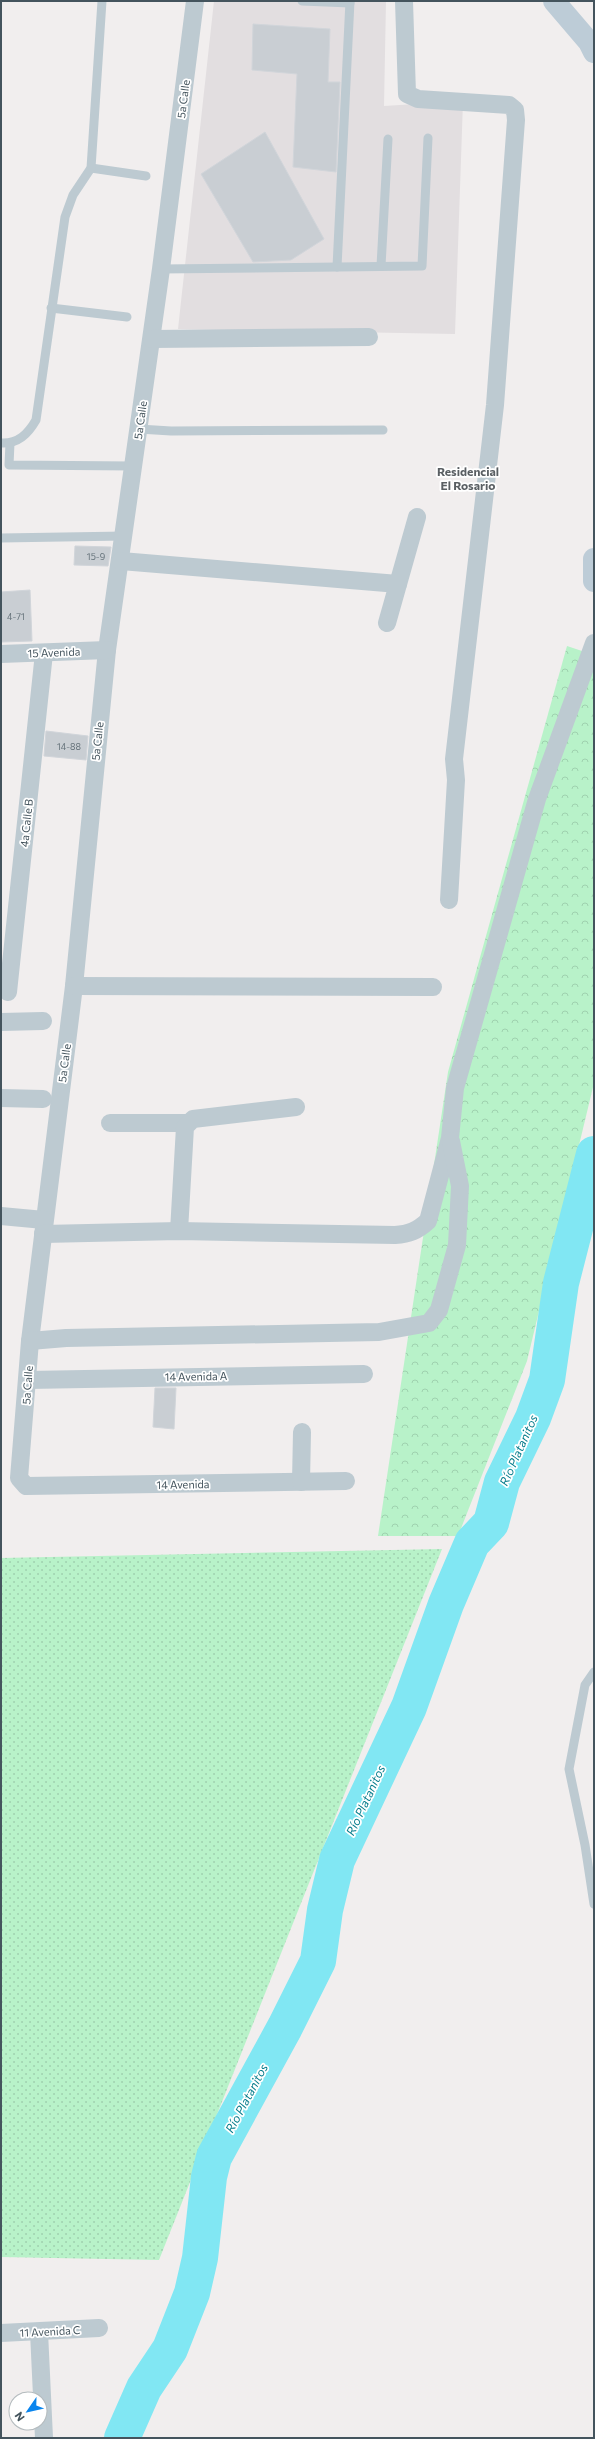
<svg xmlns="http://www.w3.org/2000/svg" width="595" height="2439" viewBox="0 0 595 2439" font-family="Commissioner,sans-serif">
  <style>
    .education { fill: #e2dee0 }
    .grass { fill: url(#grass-dots) }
    .forest { fill: url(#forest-crowns) }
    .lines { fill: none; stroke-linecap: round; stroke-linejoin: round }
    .river { stroke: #81e7f3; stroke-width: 36 }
    .building { fill: #c9ced3; stroke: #d1d5da }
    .lane { stroke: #bdcad1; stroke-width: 9 }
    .street { stroke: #bdcad1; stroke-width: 18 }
    .secondary { stroke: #bdccd7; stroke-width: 22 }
    .labels { text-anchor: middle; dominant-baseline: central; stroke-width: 3.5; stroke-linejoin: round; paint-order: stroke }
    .number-label { font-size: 9px; fill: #65727a }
    .street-label { font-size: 11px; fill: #44545d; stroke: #fff }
    .neighbourhood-label { font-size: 12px; font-weight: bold; fill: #5a5f63; stroke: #fff }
    .water-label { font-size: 12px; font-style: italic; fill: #057c8b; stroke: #fff }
  </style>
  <defs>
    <pattern id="grass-dots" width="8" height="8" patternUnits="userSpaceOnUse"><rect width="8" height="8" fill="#b8f2c9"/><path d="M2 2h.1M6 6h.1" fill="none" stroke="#9fd1af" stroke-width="1.8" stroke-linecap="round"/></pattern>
    <pattern id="forest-crowns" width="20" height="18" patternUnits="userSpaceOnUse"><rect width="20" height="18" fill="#b8f2c9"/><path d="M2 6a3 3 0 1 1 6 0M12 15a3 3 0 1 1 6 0" fill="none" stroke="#9fd1af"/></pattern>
  </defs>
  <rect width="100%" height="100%" fill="#f1eeee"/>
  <path class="education" d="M214,1H386L384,106L463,101L455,334L178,329Z"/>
  <path class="grass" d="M442,1549L159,2260L1,2257V1558Z"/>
  <path class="forest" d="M567,646L594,655V1083L527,1361L458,1536H378L448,1072Z"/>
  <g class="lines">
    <path class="river" d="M122,2438L144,2388L170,2349L192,2293L200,2258L209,2177L214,2157L285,2027L318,1961L325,1910L337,1860L409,1707L446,1604L472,1543L491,1523L502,1482L533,1418L547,1380L561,1283L594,1154"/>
  </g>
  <g class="building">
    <path d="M253,24L330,29L328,82H340L336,172L293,167L297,74L252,70Z"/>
    <path d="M265,132L324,239L291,260L253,262L201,174Z"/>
    <path d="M75,546L111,547L108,566L74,565Z"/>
    <path d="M30,590L32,641L1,642V592Z"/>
    <path d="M46,731L88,736L86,760L44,756Z"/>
    <path d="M155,1388H176L174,1429L153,1427Z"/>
  </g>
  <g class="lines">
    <g class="lane">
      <path d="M302,1L350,3"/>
      <path d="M91,168L146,176"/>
      <path d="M381,266L388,139"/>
      <path d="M337,267L350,1"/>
      <path d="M161,269L422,266L428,138"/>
      <path d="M51,308L127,317"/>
      <path d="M139,429L171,431L383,430"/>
      <path d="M1,443C18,444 28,434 36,420L65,217L73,195L91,168L102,1"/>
      <path d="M10,443L9,465L133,466"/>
      <path d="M1,538L125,536"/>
      <path d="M594,1672L585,1685L569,1769L585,1845L594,1904"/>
    </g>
    <g class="street">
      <path d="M195,1L161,269L107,650L74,986L30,1341L19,1478L26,1486L346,1481"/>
      <path d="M404,1L407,94L418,99L509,105L515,110L516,120L495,405L454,759L456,780L449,900"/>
      <path d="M152,339L369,337"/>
      <path d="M121,561L398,584"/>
      <path d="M387,623L417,517"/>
      <path d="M1,654L107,650"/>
      <path d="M74,986L433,987"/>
      <path d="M8,992L44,653"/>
      <path d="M1,1022L43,1021"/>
      <path d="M1,1098L43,1099"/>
      <path d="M110,1123H188"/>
      <path d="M1,1216L44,1220"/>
      <path d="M179,1231L185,1127L193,1119L296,1107"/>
      <path d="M43,1234L179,1231L395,1235C409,1234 417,1231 428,1221L450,1138L455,1088L537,799L594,643"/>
      <path d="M30,1341L66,1338L379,1332L429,1323L439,1310L457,1245L460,1186L451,1141"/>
      <path d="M28,1380L364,1374"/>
      <path d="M301,1482L302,1432"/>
      <path d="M39,2332L44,2438"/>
      <path d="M1,2333L99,2328"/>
    </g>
    <g class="secondary">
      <path d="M554,1L589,42L594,52"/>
      <path d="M594,559V581"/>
    </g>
  </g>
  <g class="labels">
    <g class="number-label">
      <text x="96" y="556">15-9</text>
      <text x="16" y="616">4-71</text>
      <text x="69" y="746">14-88</text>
    </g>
    <g class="street-label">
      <text transform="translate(183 99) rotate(-83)">5a Calle</text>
      <text transform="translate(140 420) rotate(-82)">5a Calle</text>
      <text transform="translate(54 652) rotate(-2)">15 Avenida</text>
      <text transform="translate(97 741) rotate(-84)">5a Calle</text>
      <text transform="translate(26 823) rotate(-84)">4a Calle B</text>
      <text transform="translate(64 1063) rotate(-83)">5a Calle</text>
      <text transform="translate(196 1376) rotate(-1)">14 Avenida A</text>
      <text transform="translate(27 1385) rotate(-86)">5a Calle</text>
      <text transform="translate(183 1484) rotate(-1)">14 Avenida</text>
      <text transform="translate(50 2331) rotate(-3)">11 Avenida C</text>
    </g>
    <g class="neighbourhood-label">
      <text x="468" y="471">Residencial<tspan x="468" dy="14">El Rosario</tspan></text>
    </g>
    <g class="water-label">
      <text transform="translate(518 1450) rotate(-66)">Río Platanitos</text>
      <text transform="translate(365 1800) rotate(-65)">Río Platanitos</text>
      <text transform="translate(246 2098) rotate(-62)">Río Platanitos</text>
    </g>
  </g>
  <rect width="595" height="2439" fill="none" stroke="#44545d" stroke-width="4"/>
  <g transform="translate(28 2411) rotate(236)"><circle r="19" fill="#ffffff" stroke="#b4bbbe"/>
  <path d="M0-3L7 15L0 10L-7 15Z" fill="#0a85ee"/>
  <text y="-6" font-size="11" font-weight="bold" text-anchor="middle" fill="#44545d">N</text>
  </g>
</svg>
